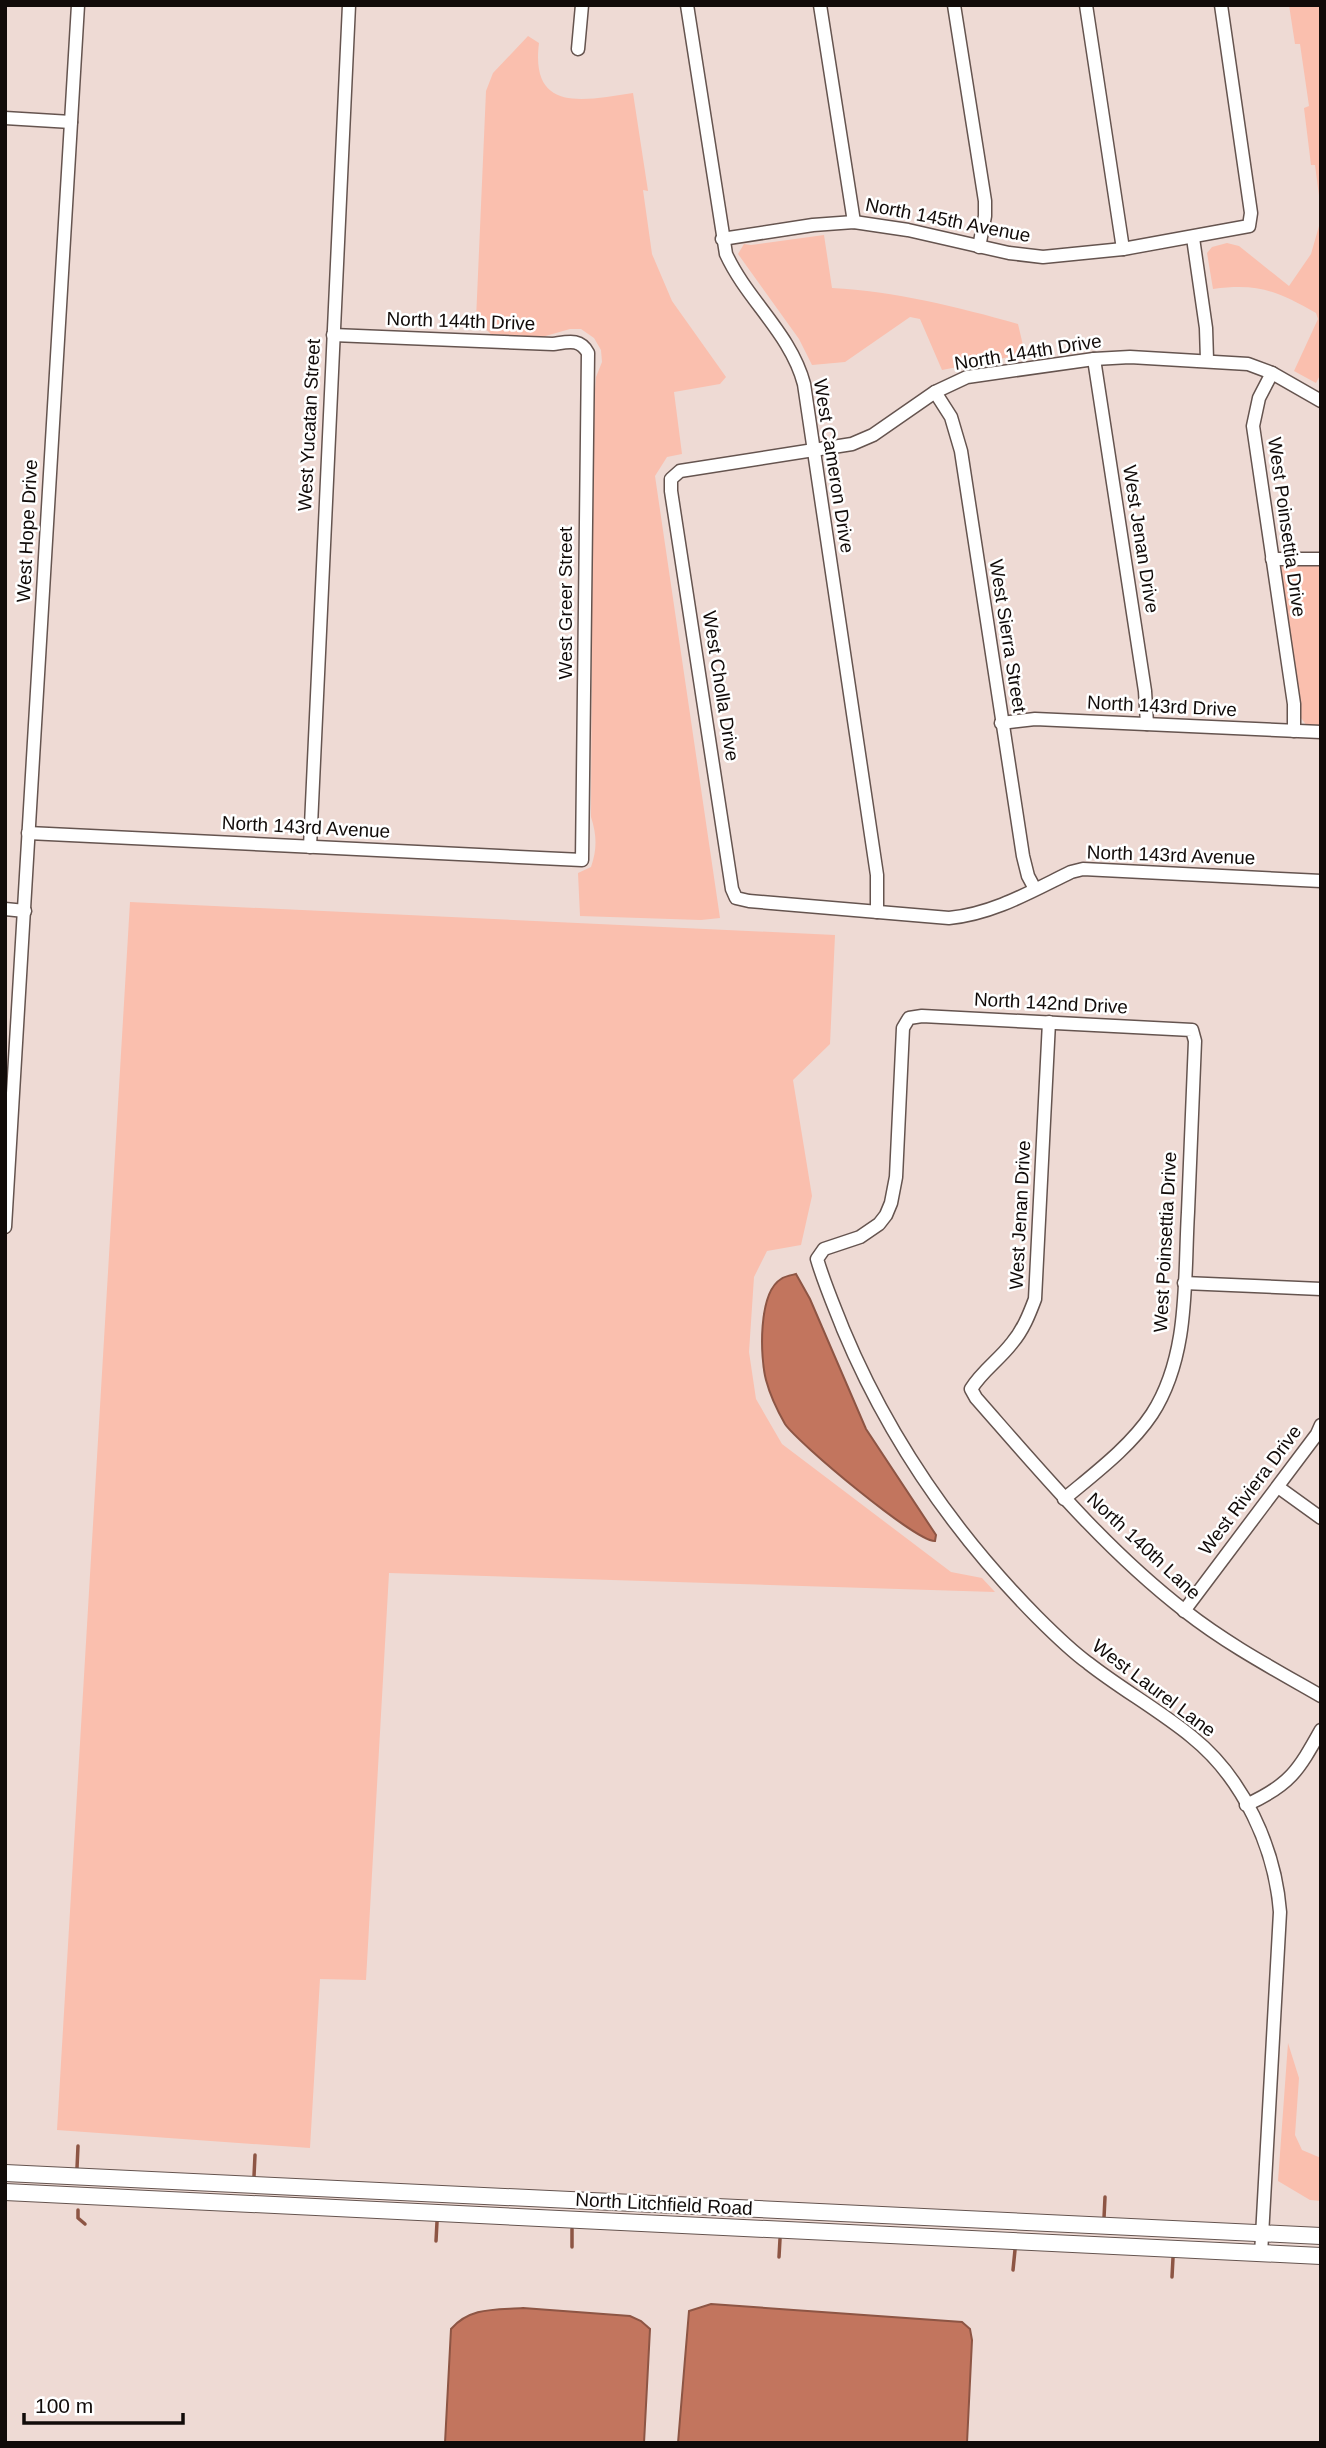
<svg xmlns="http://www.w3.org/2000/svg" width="1326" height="2448" viewBox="0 0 1326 2448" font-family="Helvetica,sans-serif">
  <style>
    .green { fill: #fabfae }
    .water { fill: #c2755e; stroke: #8d5544; stroke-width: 2 }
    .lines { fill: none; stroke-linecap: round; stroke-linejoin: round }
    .stream { stroke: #8d5544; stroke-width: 3.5 }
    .street-casing { stroke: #65544f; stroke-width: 15 }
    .secondary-casing { stroke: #65544f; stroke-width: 18 }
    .street { stroke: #fff; stroke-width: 12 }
    .secondary { stroke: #fff; stroke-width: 16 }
    .labels { text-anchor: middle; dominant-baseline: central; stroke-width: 5; stroke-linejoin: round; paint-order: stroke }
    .street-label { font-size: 19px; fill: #110b09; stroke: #fff }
  </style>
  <rect width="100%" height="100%" fill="#eedad4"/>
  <g class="green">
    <path d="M1289,5H1321V211L1315,165H1311L1304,108L1309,106L1300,44H1295Z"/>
    <path d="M528,36L539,43C530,114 585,100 633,93L648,191L643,190L652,254L672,301L726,377L720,384L674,392L682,454L667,457L655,476L720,918L701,920L580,916L578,873L591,867C597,849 597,836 591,817L593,414L596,377L602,362L601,350L594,338L581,329H570L542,337L491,334L476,320L486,91L493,73Z"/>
    <path d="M1321,219V373L1316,383L1294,371L1318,319L1316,313C1277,291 1259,283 1213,289L1207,253L1212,247L1227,243L1239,246L1289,286L1311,254Z"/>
    <path d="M824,235L832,288C894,291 958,307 1018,324L1025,354L942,370L920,319L910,317L845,362L812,365L799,339L738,254L744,244L751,245Z"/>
    <path d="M1285,562L1321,563V727L1307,726L1301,718L1279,569Z"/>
    <path d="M130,902L835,935L830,1044L793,1080L812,1196L801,1245L767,1251L754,1277L749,1352L756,1399L782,1444L951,1572L982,1578L995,1592L389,1573L366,1980L320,1979L310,2148L57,2130Z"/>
    <path d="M1288,2043L1299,2078L1295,2135L1302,2150L1321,2158V2201L1310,2200L1278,2181Z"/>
  </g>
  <g class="water">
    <path d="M796,1274L810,1299L866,1429L936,1535L935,1541C916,1542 798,1443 785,1424C777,1410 770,1395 766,1380C760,1357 758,1293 781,1279C785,1276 792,1275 796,1274Z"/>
    <path d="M711,2304L962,2322L970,2329L972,2340L967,2443H678L689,2311Z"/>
    <path d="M523,2308L630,2316L641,2321L650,2329L644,2443H445L451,2329C470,2307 495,2310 523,2308Z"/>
  </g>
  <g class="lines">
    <g class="stream">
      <path d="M77,2168L78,2146"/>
      <path d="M254,2176L255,2155"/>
      <path d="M78,2210V2218L85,2224"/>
      <path d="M1104,2218L1105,2197"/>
      <path d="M436,2241L437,2222"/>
      <path d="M572,2247V2229"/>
      <path d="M779,2257L780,2239"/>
      <path d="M1013,2270L1015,2250"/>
      <path d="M1172,2277L1173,2258"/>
    </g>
    <g class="street-casing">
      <g id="street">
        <path d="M687,5L726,254C747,300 791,334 804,384L877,875V912"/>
        <path d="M820,5L854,222"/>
        <path d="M954,5L985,201V216L979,247"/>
        <path d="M1086,5L1123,249"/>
        <path d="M578,49L582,5"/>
        <path d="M5,118L71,122"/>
        <path d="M1193,238L1206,328L1207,360"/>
        <path d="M722,239L813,225L854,222L908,230L1009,253L1043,257L1123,249L1249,226L1251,213L1221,5"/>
        <path d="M1094,359L1145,691L1147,724"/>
        <path d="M1272,373L1259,398L1253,426L1294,704V731"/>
        <path d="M935,392L951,417L961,451L1023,856L1028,876L1035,889"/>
        <path d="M1321,401L1272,373L1248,364L1130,357L1094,359L967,377L935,392L873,435L852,444L680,471L671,479V491L732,889L736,898L749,901L949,918C993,914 1032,891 1071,872L1083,869L1321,881"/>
        <path d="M1272,559H1321"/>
        <path d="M1001,723L1035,719L1321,732"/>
        <path d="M28,833L582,860L588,353C580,338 568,342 553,344L333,335"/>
        <path d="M310,847L349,5"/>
        <path d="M5,909L25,911"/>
        <path d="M1049,1022L1035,1299C1029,1315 1023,1330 1012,1343C999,1360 982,1371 971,1389L976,1398C1042,1473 1106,1550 1185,1611C1227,1644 1274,1669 1321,1696"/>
        <path d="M5,1227L78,5"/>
        <path d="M1184,1283L1321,1289"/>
        <path d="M1278,1487L1321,1518"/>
        <path d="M1064,1499C1095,1473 1130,1447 1152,1414C1190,1355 1184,1279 1188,1212C1190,1155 1193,1098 1195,1041L1192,1030L922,1016L909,1018L903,1028L896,1177L891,1203L886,1215L879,1224L860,1237L824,1249L817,1259C824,1283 834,1306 843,1329C888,1437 955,1534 1037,1617C1053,1633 1070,1650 1088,1663C1121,1689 1159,1710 1192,1737C1243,1778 1275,1847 1280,1912L1261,2254"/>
        <path d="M1184,1611L1317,1434L1321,1425"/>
        <path d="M1246,1805C1290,1785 1298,1771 1321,1730"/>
      </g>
    </g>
    <g class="secondary-casing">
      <g id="secondary">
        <path d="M5,2173L1321,2236"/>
        <path d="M5,2192L1321,2256"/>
      </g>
    </g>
    <use href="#street" class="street"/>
    <use href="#secondary" class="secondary"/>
  </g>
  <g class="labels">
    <g class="street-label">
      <text transform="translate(948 220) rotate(11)">North 145th Avenue</text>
      <text transform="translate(461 321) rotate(2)">North 144th Drive</text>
      <text transform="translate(1028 352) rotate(-9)">North 144th Drive</text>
      <text transform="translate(309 425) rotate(-87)">West Yucatan Street</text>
      <text transform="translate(834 466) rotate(81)">West Cameron Drive</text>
      <text transform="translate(1287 527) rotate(82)">West Poinsettia Drive</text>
      <text transform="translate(27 531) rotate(-87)">West Hope Drive</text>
      <text transform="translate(1141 539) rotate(81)">West Jenan Drive</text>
      <text transform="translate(565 603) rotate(-90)">West Greer Street</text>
      <text transform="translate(1008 636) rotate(81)">West Sierra Street</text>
      <text transform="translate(721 686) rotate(81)">West Cholla Drive</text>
      <text transform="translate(1162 706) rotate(3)">North 143rd Drive</text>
      <text transform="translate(306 827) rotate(3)">North 143rd Avenue</text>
      <text transform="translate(1171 855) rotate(2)">North 143rd Avenue</text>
      <text transform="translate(1051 1003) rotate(3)">North 142nd Drive</text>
      <text transform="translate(1020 1215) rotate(-87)">West Jenan Drive</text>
      <text transform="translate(1165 1242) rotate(-87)">West Poinsettia Drive</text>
      <text transform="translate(1250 1490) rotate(-53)">West Riviera Drive</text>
      <text transform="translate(1144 1546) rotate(43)">North 140th Lane</text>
      <text transform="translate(1154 1688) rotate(37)">West Laurel Lane</text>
      <text transform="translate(664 2204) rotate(3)">North Litchfield Road</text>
    </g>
  </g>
  <rect width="1326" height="2448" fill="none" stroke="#110b09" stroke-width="14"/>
  <path d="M24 2413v10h159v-10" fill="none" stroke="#110b09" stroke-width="3.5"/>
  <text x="35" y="2413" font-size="21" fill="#110b09" stroke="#ffffff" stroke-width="5" paint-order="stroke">100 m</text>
</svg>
